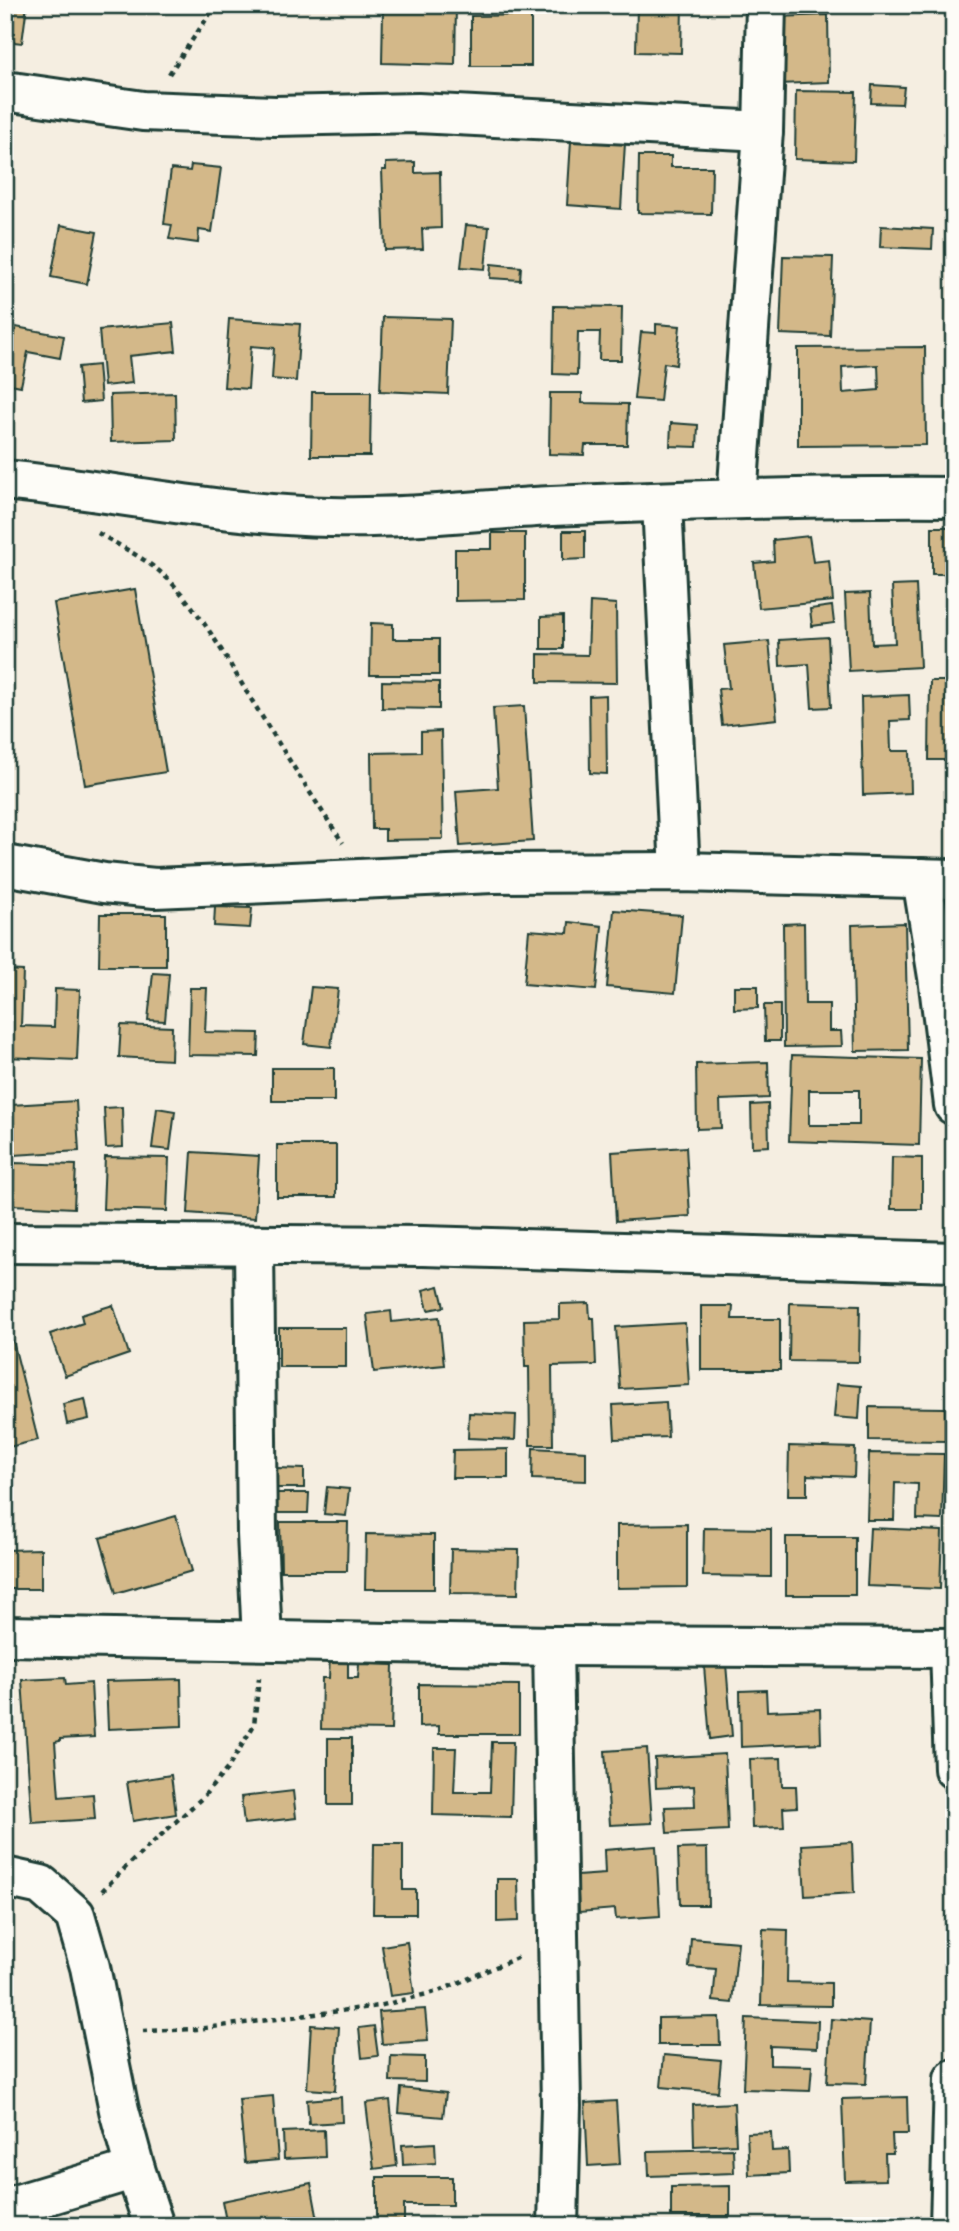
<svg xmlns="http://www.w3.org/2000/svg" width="959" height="2231" viewBox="0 0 959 2231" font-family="Delius,sans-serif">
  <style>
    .building { fill: #d3b889; stroke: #1f3d34; stroke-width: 2; fill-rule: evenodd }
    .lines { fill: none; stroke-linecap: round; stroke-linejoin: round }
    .minor-casing { stroke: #1f3d34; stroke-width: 44 }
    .path { stroke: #1f3d34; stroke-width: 4.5; stroke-dasharray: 5 5; stroke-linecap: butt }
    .minor { stroke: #fdfcf7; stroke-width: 38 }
  </style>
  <rect width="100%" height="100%" fill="#f5eee1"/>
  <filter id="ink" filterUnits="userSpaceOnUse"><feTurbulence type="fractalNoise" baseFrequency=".0143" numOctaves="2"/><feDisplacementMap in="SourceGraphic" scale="14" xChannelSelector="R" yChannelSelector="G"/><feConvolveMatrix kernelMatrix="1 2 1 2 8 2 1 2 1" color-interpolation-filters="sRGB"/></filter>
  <g filter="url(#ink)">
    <g class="building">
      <path d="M5,5H27L22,43L5,41Z"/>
      <path d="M432,5H456L455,65L382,63L383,10L432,11Z"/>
      <path d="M637,5H682L681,53L636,52Z"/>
      <path d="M531,15V66H471V16Z"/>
      <path d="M828,15L829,82L778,84L777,17Z"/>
      <path d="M872,85L904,87L902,104L871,103Z"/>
      <path d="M796,91L856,92L854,161L795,159Z"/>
      <path d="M571,141L625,143L621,209L567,205Z"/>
      <path d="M639,156H671V167H712L711,214L638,213Z"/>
      <path d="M415,162V173L440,172L441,228L422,229L423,249L385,250L382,170H386V163Z"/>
      <path d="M191,165L221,168L212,232L199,230L198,243L169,239L172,225L164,224L171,169L190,171Z"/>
      <path d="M61,225L97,232L87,284L51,277Z"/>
      <path d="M466,225L489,227L485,269L461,267Z"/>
      <path d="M881,226L933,229L932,249L880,247Z"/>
      <path d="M5,247L15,249L9,276L5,275Z"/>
      <path d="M783,256L833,257L830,336L780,334Z"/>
      <path d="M491,264L521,267L520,280L490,278Z"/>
      <path d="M554,306L622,307L621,360H599L600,332H578L577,375L553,374Z"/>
      <path d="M383,317L451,319L448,394L380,391Z"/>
      <path d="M229,319L300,324L296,381L272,379L274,348L251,346L248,389L224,387Z"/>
      <path d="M173,323L176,351L129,356L132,383L104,386L99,330Z"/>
      <path d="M656,324L680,326L676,365L664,363L660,401L634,399L641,332L656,333Z"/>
      <path d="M16,327L64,336L60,358L28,352L21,386L5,383Z"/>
      <path d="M925,347L926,445L798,446V348ZM878,365L879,390L843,393L842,367Z"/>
      <path d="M98,365L101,401L81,403L78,367Z"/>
      <path d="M312,392H371L370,456H311Z"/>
      <path d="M175,393L176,440L111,442L110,395Z"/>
      <path d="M550,393H582V403L628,404L627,445H585L584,455L549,454Z"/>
      <path d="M671,423L698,425L697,447L670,446Z"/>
      <rect x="932" y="527" width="22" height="47"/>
      <path d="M563,531H585V559L563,560Z"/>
      <path d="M492,533H525V600L455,601V549H492Z"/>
      <path d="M809,536L813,562L829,560L833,601L759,608L754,563L774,561L773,540Z"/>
      <path d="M916,585L920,667L849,671L845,594L870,593L872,644L895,643L892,586Z"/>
      <path d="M135,589L166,772L85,785L54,603Z"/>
      <path d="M590,602L616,604L617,683L538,682V654L588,655Z"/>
      <path d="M832,606L834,623L812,626L810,609Z"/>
      <path d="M563,616V649H541V617Z"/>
      <path d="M371,623L393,624V639H439V675H370Z"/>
      <path d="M828,637L831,707L812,708L809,664L780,666L779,640Z"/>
      <path d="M769,641L777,719L722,725L718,689L729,688L724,645Z"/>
      <path d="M382,681L439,682V709L382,708Z"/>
      <path d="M930,681H954V760H929Z"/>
      <path d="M606,695L607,774L590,773L589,696Z"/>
      <path d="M909,695L910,720L890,721L891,751H910L911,793L863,795L861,697Z"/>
      <path d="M524,706L533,841L460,846L456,791L498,788L493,708Z"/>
      <path d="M441,731L443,839L385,840V829H372L371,753L421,752V732Z"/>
      <path d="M215,907L252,908L250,928L214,926Z"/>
      <path d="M614,910L682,915L675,993L607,987Z"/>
      <path d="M100,914H166V966H99Z"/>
      <path d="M569,922L602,926L596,990L524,984L529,930L568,933Z"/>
      <path d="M804,923L805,1004H829V1031H841L842,1046L784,1047L783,924Z"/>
      <path d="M905,923L908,1050L855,1051L852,925Z"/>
      <path d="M5,970L23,971L21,1026L54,1027L55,989L80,990L77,1060L5,1057Z"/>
      <path d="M153,973L169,974L165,1021L148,1020Z"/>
      <path d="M734,986H758V1008L734,1009Z"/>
      <path d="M311,987L338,989L331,1047L304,1044Z"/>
      <path d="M190,988H207L205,1032L259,1033L258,1056L188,1055Z"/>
      <path d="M764,1005H780V1041H765Z"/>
      <path d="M121,1025L172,1027L171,1060L119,1057Z"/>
      <path d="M792,1055L921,1059L919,1145L789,1141ZM809,1090H859V1125H809Z"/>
      <path d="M768,1062L769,1098L720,1100L721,1128L697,1129L696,1064Z"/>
      <rect x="272" y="1068" width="62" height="33"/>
      <path d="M76,1101L79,1151L14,1155L11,1105Z"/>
      <path d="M768,1104L769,1146L752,1147L751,1105Z"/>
      <path d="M122,1107L123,1147L106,1148L104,1108Z"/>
      <path d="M157,1108L175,1111L170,1150L152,1148Z"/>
      <rect x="277" y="1145" width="59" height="52"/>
      <path d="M686,1147L690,1216L616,1221L612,1152Z"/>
      <path d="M192,1152L259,1156L255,1218L188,1213Z"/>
      <path d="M105,1157L169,1158L167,1211L103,1209Z"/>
      <path d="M892,1157L922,1158V1209H891Z"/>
      <path d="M14,1163L76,1165L74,1208L12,1205Z"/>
      <path d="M439,1286L444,1307L428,1310L423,1290Z"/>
      <path d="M589,1303L590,1318H594L596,1365L552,1366L553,1445H530L529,1367H525L524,1320L560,1319V1304Z"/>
      <path d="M790,1303L860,1305L859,1362L789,1361Z"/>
      <path d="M113,1305L129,1354L65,1376L50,1334L83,1323L81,1315Z"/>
      <path d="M701,1306H733L732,1319H780V1370H701Z"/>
      <path d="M391,1311L392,1322L439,1317L444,1365L374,1372L367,1314Z"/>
      <path d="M685,1323L689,1385L620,1389L616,1327Z"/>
      <rect x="279" y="1328" width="67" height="39"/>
      <path d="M13,1341L38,1440L5,1448V1421L8,1420L5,1408V1343Z"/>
      <path d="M837,1384L861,1386L859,1419L834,1417Z"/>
      <path d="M85,1399L89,1419L67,1424L63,1404Z"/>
      <path d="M666,1402L668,1437L615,1439L613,1405Z"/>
      <path d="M869,1407L945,1408V1441L869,1440Z"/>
      <path d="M469,1413L516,1415L515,1440L468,1438Z"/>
      <path d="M789,1446L855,1448L854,1477L807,1475V1495H788Z"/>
      <path d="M533,1448L586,1451V1481L532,1479Z"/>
      <path d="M508,1449V1478H452L453,1450Z"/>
      <path d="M869,1453L944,1454L942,1520L917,1519L918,1484L895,1483L894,1520H867Z"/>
      <path d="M277,1468L304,1469V1488H276Z"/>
      <path d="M327,1487L349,1489L346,1516L324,1514Z"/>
      <path d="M277,1493H309L308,1513H276Z"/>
      <path d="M176,1516L192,1571L116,1593L100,1538Z"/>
      <path d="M280,1522H348L347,1571H281Z"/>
      <path d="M687,1524V1587L617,1588V1525Z"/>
      <path d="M704,1528L771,1529V1577L703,1576Z"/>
      <path d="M870,1528L942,1531L940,1589L867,1586Z"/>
      <path d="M366,1534L434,1535V1589H365Z"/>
      <rect x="786" y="1537" width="69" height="58"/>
      <path d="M41,1549V1589H5V1550Z"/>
      <path d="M451,1549L519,1550L518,1594L450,1593Z"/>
      <path d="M330,1655H348V1678H358L359,1664L393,1665L391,1730L321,1729L322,1678H329Z"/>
      <path d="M726,1664L732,1736L710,1739L704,1666Z"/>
      <path d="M65,1678L66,1685L91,1683L94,1737L60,1739V1741L55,1742L59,1797L93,1794L95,1819L32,1823L22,1680Z"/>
      <path d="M181,1679L182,1726L108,1729L106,1681Z"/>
      <path d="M419,1684L519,1685V1734H439V1726L419,1727Z"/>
      <path d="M766,1690L767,1711L820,1709L821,1743L741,1747L740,1691Z"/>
      <rect x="328" y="1738" width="24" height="67"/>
      <path d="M492,1742H513L511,1817L433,1815L434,1748H456L454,1792H490Z"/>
      <path d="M647,1748L652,1823L610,1825L605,1751Z"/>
      <path d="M725,1754L728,1830L667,1833L665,1807L695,1806L694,1786L656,1788L655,1758Z"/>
      <path d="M781,1758L782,1786H796L797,1807L783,1808L784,1827L752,1828L750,1759Z"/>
      <path d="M171,1775L176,1814L133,1821L127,1782Z"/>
      <path d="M293,1791L296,1818L244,1824L241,1797Z"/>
      <path d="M852,1842L854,1893L805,1896L802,1845Z"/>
      <path d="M374,1844H403V1890H416V1914H373Z"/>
      <path d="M656,1846L660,1916L616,1919L615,1909L579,1912L577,1876L605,1874L604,1850Z"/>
      <path d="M707,1848L708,1905H680L678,1849Z"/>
      <path d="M497,1879H518L519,1921L497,1922Z"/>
      <path d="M763,1929L788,1930L787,1982L831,1983V2006L761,2005Z"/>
      <path d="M691,1938L738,1942L732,2003L713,2001L716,1969L689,1967Z"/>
      <path d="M407,1942L414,1993L390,1996L382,1946Z"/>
      <path d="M425,2009L428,2041L382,2044L379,2012Z"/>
      <path d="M719,2017L720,2045H658V2018Z"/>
      <path d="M746,2018L818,2021L817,2048L770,2046V2065L812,2066L810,2091L743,2089Z"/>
      <path d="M831,2019L870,2022L866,2084L827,2083Z"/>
      <path d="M311,2025L339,2027L335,2091L307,2089Z"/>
      <path d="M374,2026L378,2056L362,2058L359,2028Z"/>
      <path d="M664,2055L721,2060L718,2092L661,2087Z"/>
      <path d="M391,2056L425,2057V2082L390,2081Z"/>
      <path d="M401,2088L446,2093L443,2117L399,2113Z"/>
      <path d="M273,2096L278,2160L245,2163L239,2099Z"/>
      <path d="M341,2097L342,2122L309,2124L307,2100Z"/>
      <path d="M907,2097L908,2134H892L893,2154H885L886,2180L845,2181L842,2099Z"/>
      <path d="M390,2100L397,2166L374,2169L366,2103Z"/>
      <path d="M616,2101L620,2164L588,2166L585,2103Z"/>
      <path d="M734,2103L736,2144L694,2146L693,2105Z"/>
      <path d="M324,2130L325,2157L284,2159L283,2132Z"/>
      <path d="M771,2132L772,2151L788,2150L789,2173L749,2175L747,2133Z"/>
      <path d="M435,2143L436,2163L403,2165L402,2145Z"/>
      <path d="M733,2149L734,2173L649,2176L648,2151Z"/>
      <path d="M377,2177H452V2205H404V2226H377Z"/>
      <path d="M311,2183L319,2226H227L222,2201Z"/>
      <path d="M730,2186V2216H671V2187Z"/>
      <path d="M66,2217L69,2226H32Z"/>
    </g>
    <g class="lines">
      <g class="minor-casing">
        <g id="minor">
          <path d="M5,91L143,111L275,116L418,113L763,131"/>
          <path d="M5,480C114,491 221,515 331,517C405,519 478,510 552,506C686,500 820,496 954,497"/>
          <path d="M737,499L763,131L766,5"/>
          <path d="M662,503L680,872"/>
          <path d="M5,865L104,883L155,888L493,873L680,872L954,879"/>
          <path d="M922,878L938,977L954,1105"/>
          <path d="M5,1243L423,1246L954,1262"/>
          <path d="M254,1245L257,1534L262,1640"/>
          <path d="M5,1636L553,1646L954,1648"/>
          <path d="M553,1646L561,2106L558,2226"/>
          <path d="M950,1648L954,1769"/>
          <path d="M5,1877L41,1885L75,1915L90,1967L119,2110L135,2169L154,2226"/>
          <path d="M5,2208L135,2169"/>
          <path d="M950,2226L954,2079"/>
        </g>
      </g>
      <g class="path">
        <path d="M169,74L216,5"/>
        <path d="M98,533C123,548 149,560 169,580C203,615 226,658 251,699C281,747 311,795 343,843"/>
        <path d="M102,1891L128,1865L202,1798L228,1768L254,1725L259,1678"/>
        <path d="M143,2031L197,2029L379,2006L439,1991L519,1957"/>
      </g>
      <use href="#minor" class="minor"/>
    </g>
  </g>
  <rect width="959" height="2231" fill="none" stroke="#fdfcf7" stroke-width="28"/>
  <rect x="14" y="14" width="931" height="2203" fill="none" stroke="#1f3d34" stroke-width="2.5" filter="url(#ink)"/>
</svg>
